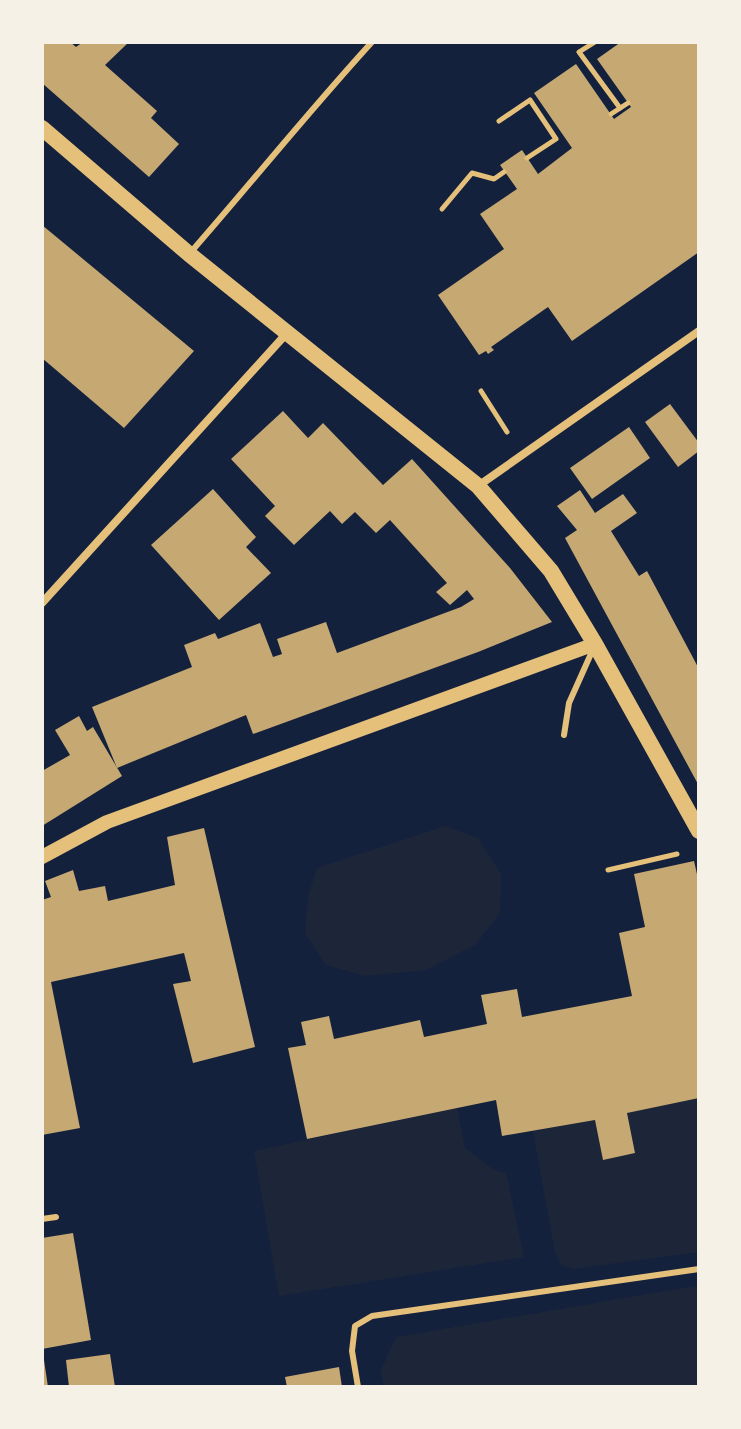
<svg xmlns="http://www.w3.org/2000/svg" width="741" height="1429" viewBox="0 0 741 1429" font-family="'Golos Text',sans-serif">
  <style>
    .green { fill: #1d2539 }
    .building { fill: #c6a872 }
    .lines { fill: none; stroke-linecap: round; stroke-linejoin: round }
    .path { stroke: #e5c07b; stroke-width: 5 }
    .service { stroke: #e5c07b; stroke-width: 6 }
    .minor { stroke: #e5c07b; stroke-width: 8 }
    .tertiary { stroke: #e5c07b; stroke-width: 14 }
    .secondary { stroke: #e5c07b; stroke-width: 16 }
  </style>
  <rect width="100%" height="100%" fill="#14213d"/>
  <g class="green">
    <path d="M445,826L478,838L501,874L500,913L475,945L426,970L365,976L326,965L305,933L308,896L317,868Z"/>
    <path d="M699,1098V1252L573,1269L561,1265L555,1253L533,1131L595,1120L603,1159L635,1153L627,1113Z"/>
    <path d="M457,1108L465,1148L494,1170L506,1173L524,1257L279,1296L254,1151Z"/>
    <path d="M695,1286L699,1287V1387H384L381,1370L396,1337Z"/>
  </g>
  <g class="building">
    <path d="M42,42H70L76,47L83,42H129L105,65L157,111L151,118L179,144L149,177L42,83Z"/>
    <path d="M621,42H699V252L572,341L548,307L491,347L494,350L488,354L486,351L479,355L438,295L504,249L480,214L517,189L500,165L522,150L538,174L572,148L534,93L576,64L614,119L631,107L597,59Z"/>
    <path d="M42,225L194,351L124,428L42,358Z"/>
    <path d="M670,404L699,443V451L678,467L645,422Z"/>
    <path d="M283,411L308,438L323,423L383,485L412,459L510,568L552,622L478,652L253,734L246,715L117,768L92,707L192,667L184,645L215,633L218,639L260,623L273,657L282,654L277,639L326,622L337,653L461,607L474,599L467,590L450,605L436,592L447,583L390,520L376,533L355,512L342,524L330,511L294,545L265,516L275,506L231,459Z"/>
    <path d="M629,427L650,458L592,499L570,468Z"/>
    <path d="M213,489L256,537L246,547L271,573L219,620L151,545Z"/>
    <path d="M580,490L595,513L623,494L637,513L611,531L639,576L647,571L699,669V786L565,538L577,530L557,506Z"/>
    <path d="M79,716L87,731L93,727L122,776L42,826V771L70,755L55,730Z"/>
    <path d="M204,828L255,1047L193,1063L173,984L191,981L184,953L51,982L80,1128L42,1135V900L51,897L45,881L73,870L79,891L105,886L108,901L175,885L167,837Z"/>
    <path d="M694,861L699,883V1098L627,1113L635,1153L603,1160L595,1120L502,1136L496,1100L307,1139L288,1048L306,1045L301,1022L329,1016L334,1039L420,1020L424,1037L487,1024L481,995L517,989L522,1017L632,996L619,933L645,927L634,874Z"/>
    <path d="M73,1233L91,1340L42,1349V1238Z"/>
    <path d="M110,1354L115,1387H69L66,1360Z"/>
    <path d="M42,1360H44L48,1387H42Z"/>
    <path d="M339,1367L342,1387H287L285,1377Z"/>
  </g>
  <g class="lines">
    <g class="path">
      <path d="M595,42L579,52L620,108"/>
      <path d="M611,114L628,103"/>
      <path d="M499,121L530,100L556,139L527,158"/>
      <path d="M442,209L472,173L494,179L504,172"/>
      <path d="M481,391L507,432"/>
      <path d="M608,870L677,854"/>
    </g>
    <g class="service">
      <path d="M191,252C252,182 310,110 372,42"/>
      <path d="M564,735L569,703L594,647"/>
      <path d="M42,1219L56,1217"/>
      <path d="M358,1387L352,1351L355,1326L372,1316L699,1269"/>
    </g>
    <g class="minor">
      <path d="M478,486L699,331"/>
      <path d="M42,603L287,333"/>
    </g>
    <path class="tertiary" d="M42,857L107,822L595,644"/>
    <path class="secondary" d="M42,128L189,254L478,486L551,571L595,644L699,831"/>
  </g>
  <rect width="741" height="1429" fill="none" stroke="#f6f1e7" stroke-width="88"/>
</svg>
